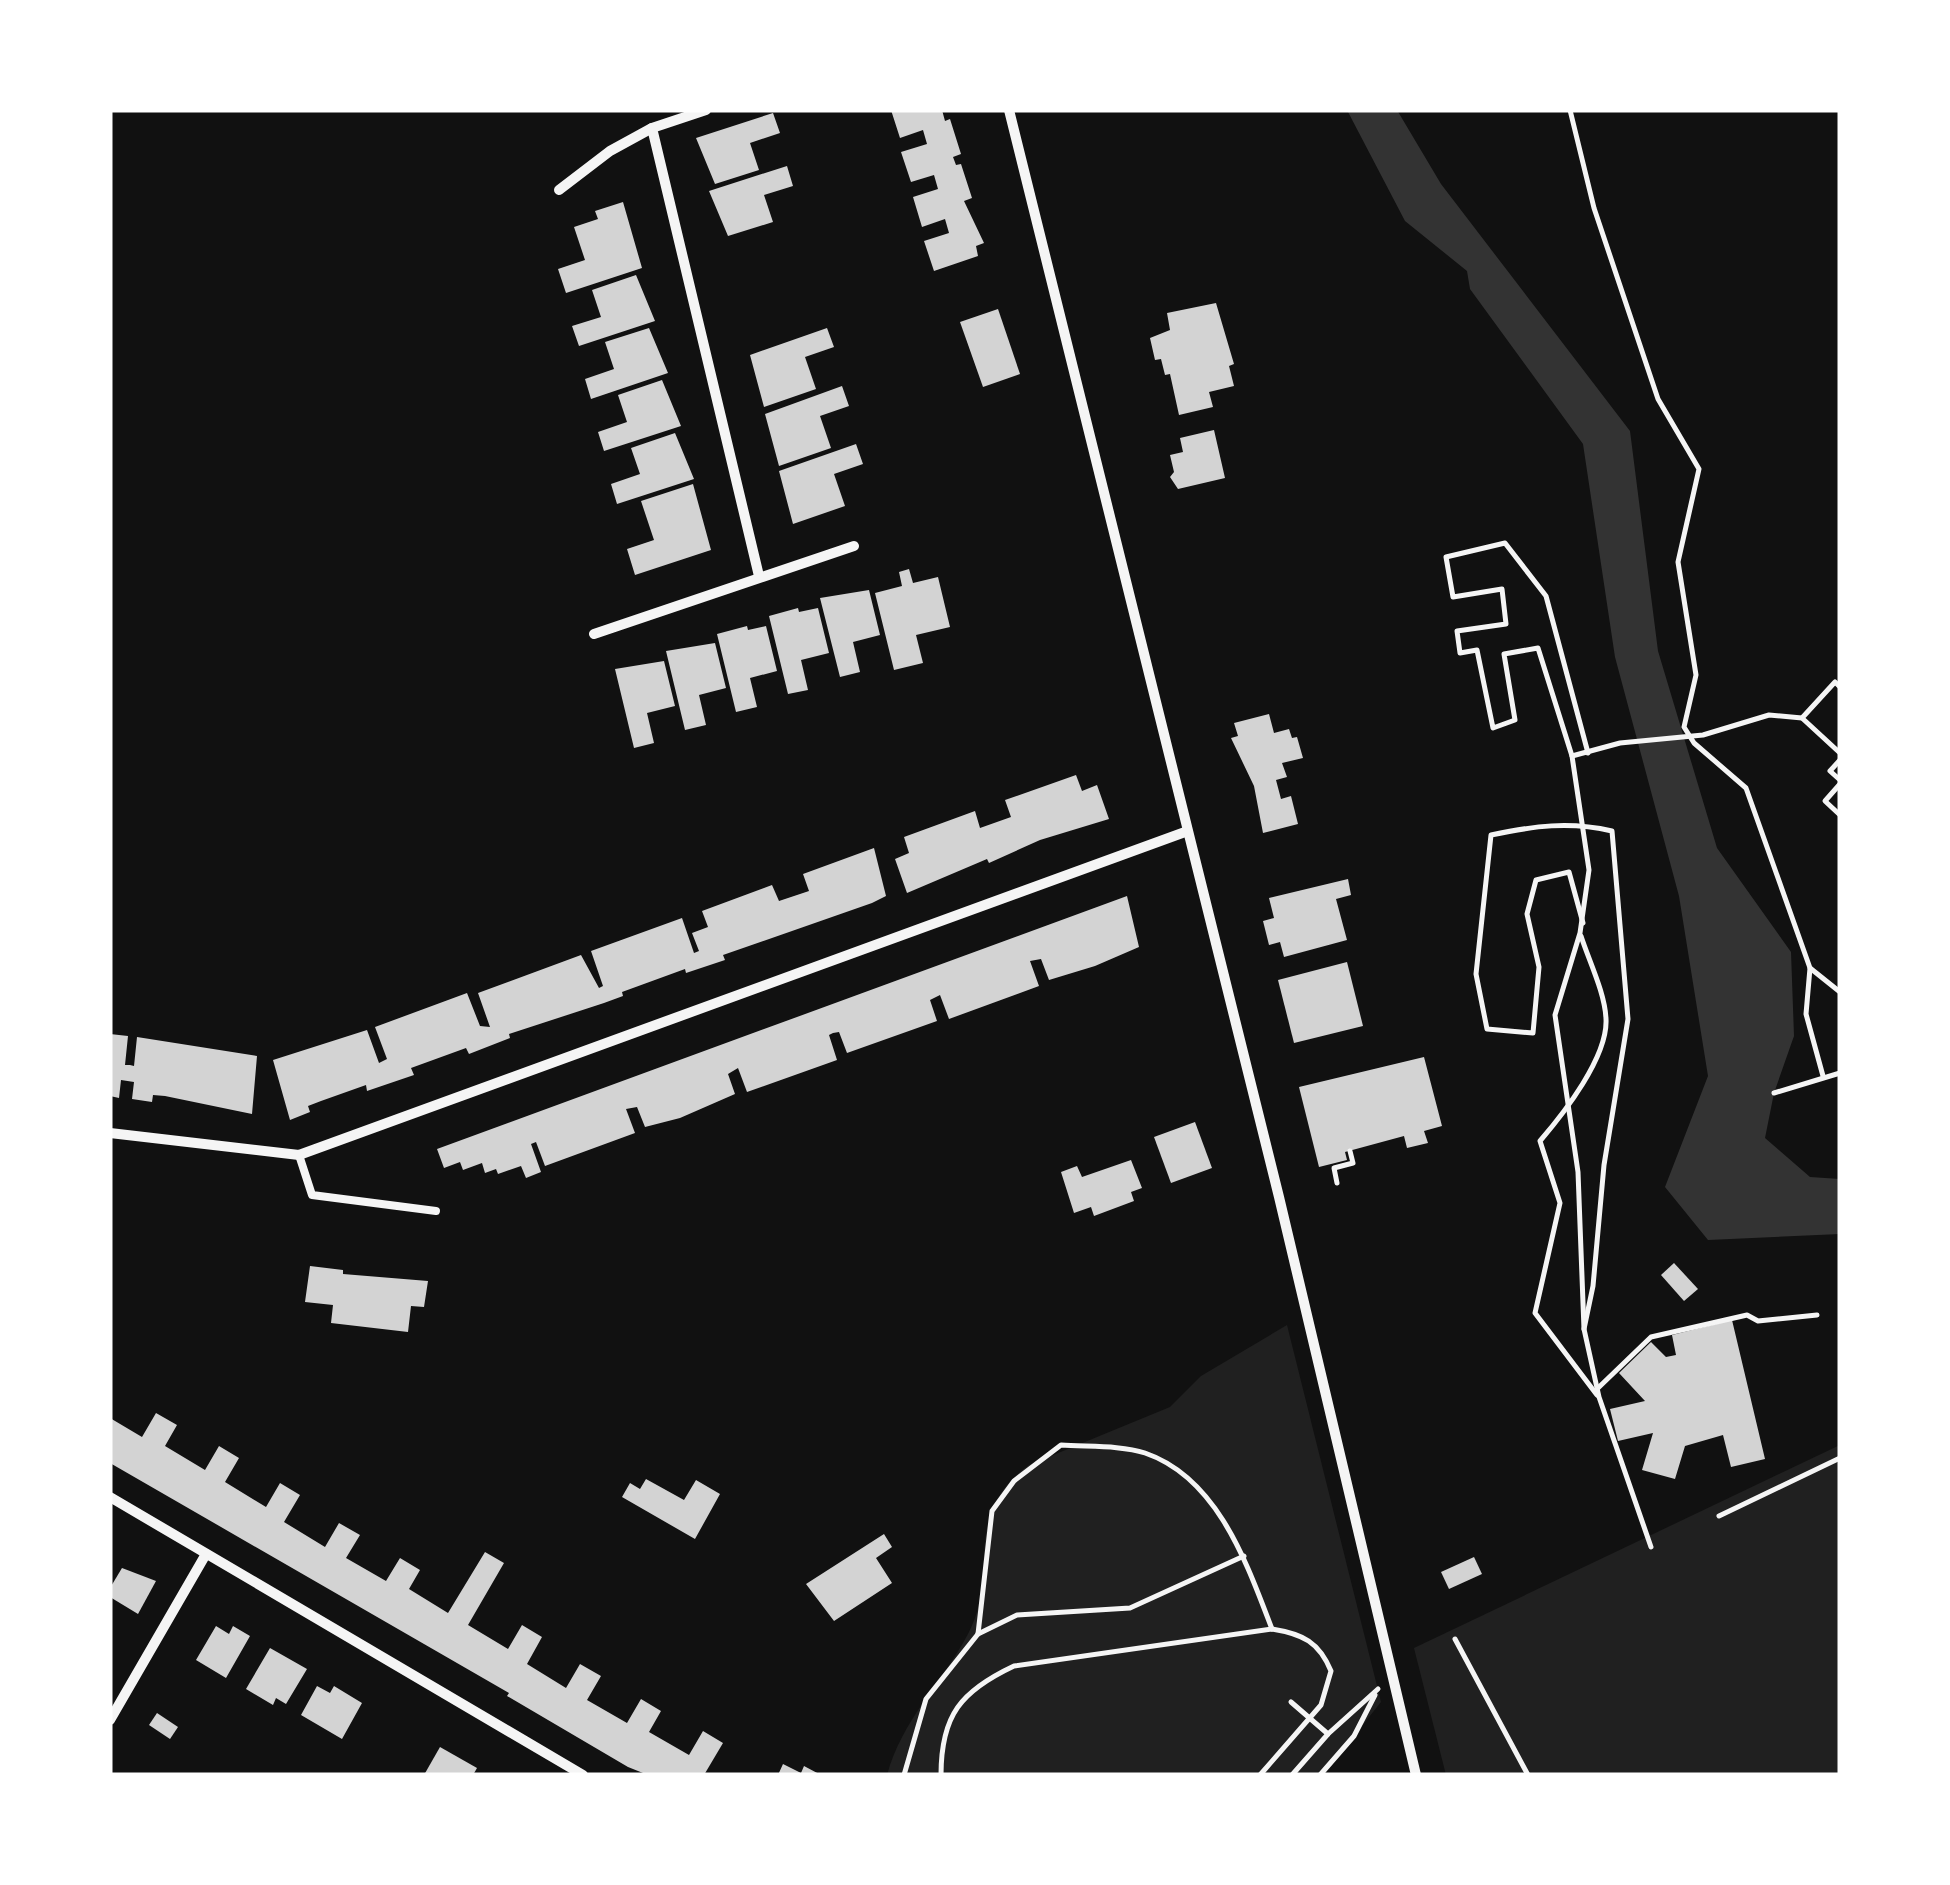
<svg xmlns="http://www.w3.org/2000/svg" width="1950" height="1885" viewBox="0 0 1950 1885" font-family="'Titillium Web',sans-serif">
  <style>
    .green { fill: #202020 }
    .water { fill: #333 }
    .building { fill: #d3d3d3 }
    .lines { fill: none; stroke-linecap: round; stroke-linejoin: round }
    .path { stroke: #f5f5f5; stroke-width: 5 }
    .service { stroke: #f5f5f5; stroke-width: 8 }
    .minor { stroke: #f5f5f5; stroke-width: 10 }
  </style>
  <rect width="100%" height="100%" fill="#111"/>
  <g class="green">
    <path d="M1287,1325L1381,1702L1323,1775H887C902,1720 942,1683 968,1634C1001,1573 959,1516 1029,1465L1170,1407L1201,1376Z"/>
    <path d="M1840,1445V1775H1446L1414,1648Z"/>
  </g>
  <path class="water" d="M1347,110H1397L1441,184L1630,431L1658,651L1717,848L1791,952L1794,1036L1774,1093L1765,1138L1810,1177L1840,1179V1234L1708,1240L1665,1187L1708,1076L1679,896L1615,657L1583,444L1470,289L1467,271L1405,221Z"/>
  <g class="building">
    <path d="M891,110H942L945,121L950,119L961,154L953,157L956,165L961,164L972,198L964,201L984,243L976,246L978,256L934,271L924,241L949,233L945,219L922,227L913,197L938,189L934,175L911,182L901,152L927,144L923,130L900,138Z"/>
    <path d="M773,113L780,133L750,143L759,170L715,184L696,138Z"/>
    <path d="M787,166L793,186L764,195L773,222L728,236L709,191Z"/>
    <path d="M623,202L642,268L566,293L558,269L585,260L574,227L598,219L595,211Z"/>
    <path d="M636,275L655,321L579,346L572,326L601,317L592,290Z"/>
    <path d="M1216,303L1234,364L1229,366L1234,386L1209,392L1213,407L1179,415L1170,374L1165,375L1161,359L1155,360L1150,338L1170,330L1167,313Z"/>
    <path d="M998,309L1020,374L983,387L960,322Z"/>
    <path d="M649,328L668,373L591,399L585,379L614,369L605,342Z"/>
    <path d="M827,328L834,347L805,357L816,389L764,407L750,355Z"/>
    <path d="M662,380L681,426L604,451L598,432L627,422L618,395Z"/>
    <path d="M842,386L849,406L820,416L831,448L779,466L765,414Z"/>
    <path d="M1214,430L1225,478L1178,489L1170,477L1174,472L1170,455L1183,452L1180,438Z"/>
    <path d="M675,433L694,479L617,504L611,484L640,474L631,448Z"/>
    <path d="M856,444L863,464L834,474L845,506L793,524L779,471Z"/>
    <path d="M693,484L711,550L635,575L627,549L654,540L641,501Z"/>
    <path d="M909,569L913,583L938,577L950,627L916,635L923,663L894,670L875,593L902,586L899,572Z"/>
    <path d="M869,590L880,635L853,642L860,672L840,677L820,598Z"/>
    <path d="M798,608L799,612L818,608L829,653L801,660L808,690L788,694L769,616Z"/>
    <path d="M747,626L748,630L766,626L777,671L750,678L757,707L736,712L717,634Z"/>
    <path d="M715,643L726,688L699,695L706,725L685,730L666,651Z"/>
    <path d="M664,661L675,706L647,713L654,743L634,748L615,669Z"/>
    <path d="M1269,714L1274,733L1289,729L1292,738L1297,737L1303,758L1282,763L1287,777L1276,780L1281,799L1291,796L1298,824L1263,833L1254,786L1231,738L1238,736L1234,723Z"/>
    <path d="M1076,775L1082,791L1097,785L1109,819L1040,840L989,863L987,859L907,893L895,859L909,853L904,837L975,811L980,828L1011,817L1005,800Z"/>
    <path d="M874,848L886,896L872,903L723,955L725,960L686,973L685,969L622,992L623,996L604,1003L509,1034L510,1038L469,1054L466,1048L411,1068L414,1075L367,1091L366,1085L321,1101L308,1106L310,1112L290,1120L273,1060L367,1030L379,1063L387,1059L375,1027L467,993L480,1026L490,1027L478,993L581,955L599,988L603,986L591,951L682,918L694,953L699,951L692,933L708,927L702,911L772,885L779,901L809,891L803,874Z"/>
    <path d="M1348,879L1351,895L1336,899L1347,940L1284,957L1280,942L1269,945L1263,921L1274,918L1269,898Z"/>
    <path d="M1127,896L1139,947L1095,966L1049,980L1041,959L1030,961L1039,986L949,1019L940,995L930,1000L937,1021L847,1053L839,1032L833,1033L829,1035L837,1060L747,1092L738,1068L728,1074L735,1094L680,1118L645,1127L637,1107L626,1109L635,1133L545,1166L536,1142L531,1144L541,1172L526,1178L521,1166L498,1174L496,1169L485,1173L482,1163L463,1170L460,1162L444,1168L437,1149Z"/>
    <path d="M1347,962L1363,1026L1294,1043L1278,980Z"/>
    <path d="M110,1034L128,1036L125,1065H130L134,1066L137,1037L257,1056L252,1114L165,1096L153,1095L152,1102L132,1099L134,1082L121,1080L119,1098L110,1096Z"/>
    <path d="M1424,1057L1442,1126L1424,1131L1428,1143L1407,1148L1404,1136L1345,1152L1347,1160L1319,1167L1299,1087Z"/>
    <path d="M1195,1122L1212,1168L1171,1183L1154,1137Z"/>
    <path d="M1131,1160L1142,1188L1131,1192L1134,1201L1094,1216L1091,1207L1074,1213L1061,1172L1077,1166L1082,1177Z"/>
    <path d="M1674,1263L1698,1289L1684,1301L1661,1275Z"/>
    <path d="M310,1266L343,1270V1274L428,1281L424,1307L411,1306L408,1332L331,1323L333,1305L305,1302Z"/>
    <path d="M1732,1320L1765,1459L1731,1467L1723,1435L1685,1446L1675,1479L1642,1470L1653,1433L1618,1441L1610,1409L1645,1401L1619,1373L1651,1342L1666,1357L1676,1355L1672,1335Z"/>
    <path d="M156,1413L177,1425L165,1446L205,1470L219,1446L239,1458L225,1482L266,1507L280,1483L300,1495L284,1522L325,1547L339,1523L360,1535L346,1558L386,1581L400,1558L420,1570L409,1589L448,1613L485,1552L504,1563L468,1625L508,1649L522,1625L542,1637L527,1664L566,1688L580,1664L601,1676L587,1700L627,1723L641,1699L661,1711L649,1732L689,1755L703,1731L723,1743L704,1775H648L628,1767L507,1696L509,1693L110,1463V1418L142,1437Z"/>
    <path d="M646,1479L684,1500L696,1480L720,1494L695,1539L622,1497L630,1483L640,1489Z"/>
    <path d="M884,1534L892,1547L876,1558L892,1583L834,1621L806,1584Z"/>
    <path d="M1474,1557L1482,1574L1449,1589L1441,1572Z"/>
    <path d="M122,1568L156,1581L138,1614L110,1597V1588Z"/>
    <path d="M216,1626L229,1634L233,1626L250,1636L226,1678L196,1660Z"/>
    <path d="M270,1648L307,1669L286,1704L276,1698L273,1705L246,1689Z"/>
    <path d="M317,1686L330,1693L334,1686L362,1703L342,1739L301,1715Z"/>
    <path d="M157,1713L178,1727L170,1739L149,1725Z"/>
    <path d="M440,1747L477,1768L473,1775H424Z"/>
    <path d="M783,1764L801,1773L804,1766L821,1775H778Z"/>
  </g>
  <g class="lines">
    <g class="path">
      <path d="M1570,110L1594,208L1658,399L1699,469L1678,562L1696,675L1684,727L1694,743L1746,788L1810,968L1840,992"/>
      <path d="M1840,687L1835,682L1802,718L1840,753"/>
      <path d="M1572,756L1538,648L1504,654L1515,720L1493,728L1477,650L1460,653L1457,631L1506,624L1502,589L1453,597L1446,557L1505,543L1546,596L1588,753"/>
      <path d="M1840,760L1830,771L1840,780"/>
      <path d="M1840,784L1825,801L1840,815"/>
      <path d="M1583,923L1569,872L1536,880L1527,914L1539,967L1533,1033L1487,1029L1476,974L1491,835C1534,826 1569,821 1612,831L1628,1019L1604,1165L1593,1286L1584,1329"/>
      <path d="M1581,936C1589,961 1605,993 1606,1019C1608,1057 1564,1113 1540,1141L1560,1203L1535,1313L1597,1395"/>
      <path d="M1810,968L1806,1014L1823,1076"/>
      <path d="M1774,1093L1840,1073"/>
      <path d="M1337,1183L1334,1168L1353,1163L1350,1151"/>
      <path d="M1597,1389L1651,1337L1747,1315L1758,1321L1817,1315"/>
      <path d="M1719,1516L1840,1458"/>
      <path d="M1651,1547L1599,1397L1584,1329L1578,1172L1555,1015L1580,933L1589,870L1572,756L1620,743L1703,735L1769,715L1802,718"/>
      <path d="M978,1634L1017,1615L1130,1608L1244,1556"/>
      <path d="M1455,1639L1528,1775"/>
      <path d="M1291,1702L1328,1734"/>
      <path d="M904,1775L926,1699L978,1634L992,1511L1014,1481L1061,1445C1087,1447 1121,1445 1145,1453C1218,1478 1247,1564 1272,1629"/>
      <path d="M941,1775C941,1715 961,1691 1014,1666L1272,1629C1303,1634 1319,1642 1331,1671L1321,1705L1260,1775"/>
      <path d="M1292,1775L1328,1734L1378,1689"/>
      <path d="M1320,1775L1354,1736L1375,1695"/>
    </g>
    <path class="service" d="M299,1155L312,1195L436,1211"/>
    <g class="minor">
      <path d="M706,110L652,128L759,576"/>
      <path d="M1009,110L1279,1197L1416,1775"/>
      <path d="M559,190L610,151L652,128"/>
      <path d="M594,634L854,546"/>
      <path d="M110,1133L299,1155L1185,832"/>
      <path d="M110,1497L583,1775"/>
      <path d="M110,1720L206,1554"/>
    </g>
  </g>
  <rect width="1950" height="1885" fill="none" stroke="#ffffff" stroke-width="225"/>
</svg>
